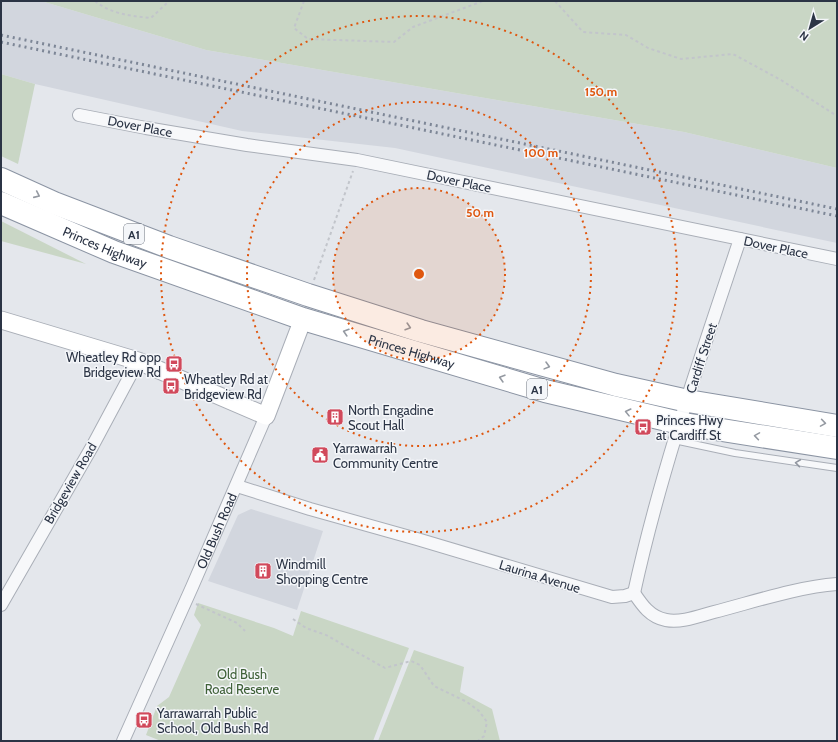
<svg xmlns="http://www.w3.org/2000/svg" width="838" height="742" viewBox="0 0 838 742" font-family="Cabin,sans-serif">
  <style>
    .built { fill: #d2d6de }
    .green { fill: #c9d6c5 }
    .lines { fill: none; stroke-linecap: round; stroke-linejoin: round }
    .lane-casing { stroke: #a9aeb7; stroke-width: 8 }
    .street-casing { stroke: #a9aeb7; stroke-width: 14 }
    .secondary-casing { stroke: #a9aeb7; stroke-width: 19 }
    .highway-casing { stroke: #8b94a3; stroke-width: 24 }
    .path { stroke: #c2c5cb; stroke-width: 2; stroke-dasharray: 3 3; stroke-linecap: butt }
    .lane { stroke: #f7f8fa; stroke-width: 6 }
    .street { stroke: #f7f8fa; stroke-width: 12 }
    .secondary { stroke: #fff; stroke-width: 17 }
    .highway { stroke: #fff; stroke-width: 22 }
    .rail { stroke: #7d8696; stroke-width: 3; stroke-dasharray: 2 4; stroke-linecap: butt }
    .oneway { stroke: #959aa2 }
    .oneway2 { stroke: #9196a0 }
    .ring { fill: none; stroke: #df570f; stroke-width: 2; stroke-dasharray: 2 4 }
    .labels { text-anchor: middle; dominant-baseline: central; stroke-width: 3; stroke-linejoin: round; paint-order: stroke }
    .shield { fill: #f4f6f9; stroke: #676e7b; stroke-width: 1 }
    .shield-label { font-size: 12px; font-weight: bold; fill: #2b3445 }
    .street-label { font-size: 13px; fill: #2b3445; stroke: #f4f6f9 }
    .poi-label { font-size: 13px; fill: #2b3445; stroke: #f4f6f9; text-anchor: start }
    .park-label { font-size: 13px; fill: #3f6138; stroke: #f4f6f9 }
    .centre { fill: #df570f; stroke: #f4f6f9; stroke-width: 2 }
    .ring-label { font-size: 12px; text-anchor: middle; font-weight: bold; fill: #df570f; stroke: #f4f6f9; stroke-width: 3; stroke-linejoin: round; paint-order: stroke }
  </style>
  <rect width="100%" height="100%" fill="#e4e7ec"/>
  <g class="built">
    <path d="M1,1H41L206,50L684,132L837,168V243L395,148L242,131L35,84L1,74Z"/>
    <path d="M251,509L323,531L297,610L208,581L238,515Z"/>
  </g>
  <g class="green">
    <path d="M41,1H837V168L684,132L206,50Z"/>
    <path d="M1,74L35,84L18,164L1,156Z"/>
    <path d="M1,221L86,264L1,241Z"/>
    <path d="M198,603L274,628L293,636L301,611L409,648L373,741H161L146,735L157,706L169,697L201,625L194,615Z"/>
    <path d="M414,650L464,667L460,692L492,709L500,741H378Z"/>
  </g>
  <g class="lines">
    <g class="lane-casing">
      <path id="lane" d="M674,440L735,453L837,468"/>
    </g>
    <g class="street-casing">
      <g id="street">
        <path d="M79,115L146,128L247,145L357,160L837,259"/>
        <path d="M237,486L310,509L417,539L612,597L625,596L634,593C642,605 650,617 666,620C681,623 699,616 714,612C753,602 797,587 837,584"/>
        <path d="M634,593C660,473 701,356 740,239"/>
        <path d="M1,605L93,445L138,361"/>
        <path id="s1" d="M123,741L192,587L266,416"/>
      </g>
    </g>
    <g class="secondary-casing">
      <path id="secondary" d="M1,320L138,361L266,416L303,319"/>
    </g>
    <g class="highway-casing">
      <g id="highway">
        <path d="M1,179L54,203L169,247L308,295L421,331L616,385L688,401L837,426"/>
        <path id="s2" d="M1,203L114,252L303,319L545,391L684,424L837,448"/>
      </g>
    </g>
    <g class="path">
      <path d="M95,1C111,14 131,16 151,18L169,1"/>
      <path d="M304,1L294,28L308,39L394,42L413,27L483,1"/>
      <path d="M518,1H523"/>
      <path d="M555,1L583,32L626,35L648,48L681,59L733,54L781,80L837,116"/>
      <path d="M314,280L353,171"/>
      <path d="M196,604L237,623L245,631"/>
      <path d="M293,619L306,628L326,635L385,668L411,661L420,665L434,686L467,702L479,711L487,722L484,736L478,741"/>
    </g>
    <use href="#lane" class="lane"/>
    <use href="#street" class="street"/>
    <use href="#secondary" class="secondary"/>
    <use href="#highway" class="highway"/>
    <g class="rail">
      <path d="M1,35L837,209"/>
      <path d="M1,42L837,216"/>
    </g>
  </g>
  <defs><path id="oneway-chevron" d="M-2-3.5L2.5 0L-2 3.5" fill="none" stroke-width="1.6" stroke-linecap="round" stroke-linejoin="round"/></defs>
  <g class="oneway">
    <use href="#oneway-chevron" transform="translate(37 195) rotate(24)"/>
    <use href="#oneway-chevron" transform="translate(408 327) rotate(17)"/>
    <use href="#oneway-chevron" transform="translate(346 332) rotate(-163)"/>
    <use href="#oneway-chevron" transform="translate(547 366) rotate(15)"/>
    <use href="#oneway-chevron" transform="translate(502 378) rotate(-164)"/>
    <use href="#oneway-chevron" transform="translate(628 412) rotate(-166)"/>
    <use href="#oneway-chevron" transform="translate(823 423) rotate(9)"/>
    <use href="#oneway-chevron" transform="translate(757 436) rotate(-171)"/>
  </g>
  <use class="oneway2" href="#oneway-chevron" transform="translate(798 463) rotate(-172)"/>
  <circle cx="419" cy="274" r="86" fill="#df570f" fill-opacity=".12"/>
  <g class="ring">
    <circle cx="419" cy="274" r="86"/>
    <circle cx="419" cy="274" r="172"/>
    <circle cx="419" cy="274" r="258"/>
  </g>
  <defs>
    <g id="bus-square" transform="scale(0.9)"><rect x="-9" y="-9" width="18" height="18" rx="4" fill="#d1495b" stroke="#f4f6f9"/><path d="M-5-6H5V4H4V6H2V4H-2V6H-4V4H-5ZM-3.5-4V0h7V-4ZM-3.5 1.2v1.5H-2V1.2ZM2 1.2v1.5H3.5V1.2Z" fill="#fff"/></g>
    <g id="building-square" transform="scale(0.9)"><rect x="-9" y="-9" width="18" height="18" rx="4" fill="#d1495b" stroke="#f4f6f9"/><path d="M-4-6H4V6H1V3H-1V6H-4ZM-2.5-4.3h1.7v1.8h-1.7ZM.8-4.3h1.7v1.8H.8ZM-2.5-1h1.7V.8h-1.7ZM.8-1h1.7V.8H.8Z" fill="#fff"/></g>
    <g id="civic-square" transform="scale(0.9)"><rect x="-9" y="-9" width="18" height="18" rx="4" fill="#d1495b" stroke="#f4f6f9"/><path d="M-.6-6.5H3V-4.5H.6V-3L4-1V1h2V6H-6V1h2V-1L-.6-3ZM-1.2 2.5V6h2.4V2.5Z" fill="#fff"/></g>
  </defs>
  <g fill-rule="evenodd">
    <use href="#bus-square" x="174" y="364"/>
    <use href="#bus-square" x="171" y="386"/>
    <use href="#building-square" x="335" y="417"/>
    <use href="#bus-square" x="643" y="427"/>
    <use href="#civic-square" x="320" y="455"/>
    <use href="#building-square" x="263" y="571"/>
    <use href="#bus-square" x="144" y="720"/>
  </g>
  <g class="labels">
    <g class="shield">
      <rect x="124" y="224" width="20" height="20" rx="3"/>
      <rect x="527" y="379" width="20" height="20" rx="3"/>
    </g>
    <g class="shield-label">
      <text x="134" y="234">A1</text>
      <text x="537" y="389">A1</text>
    </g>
    <g class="street-label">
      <text transform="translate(140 126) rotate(11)">Dover Place</text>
      <text transform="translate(459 181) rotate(12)">Dover Place</text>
      <text stroke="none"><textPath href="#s2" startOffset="113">Princes Highway</textPath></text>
      <text transform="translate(776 247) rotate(12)">Dover Place</text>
      <text stroke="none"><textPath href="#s2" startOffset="437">Princes Highway</textPath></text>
      <text transform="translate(701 358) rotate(-72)">Cardiff Street</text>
      <text transform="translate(70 483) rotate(-60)">Bridgeview Road</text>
      <text stroke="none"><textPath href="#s1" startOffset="230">Old Bush Road</textPath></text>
      <text transform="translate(540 576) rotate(17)">Laurina Avenue</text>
    </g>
    <g class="poi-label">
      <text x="161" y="357" text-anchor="end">Wheatley Rd opp<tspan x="161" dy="15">Bridgeview Rd</tspan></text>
      <text x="184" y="379">Wheatley Rd at<tspan x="184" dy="15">Bridgeview Rd</tspan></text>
      <text x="348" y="410">North Engadine<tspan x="348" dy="15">Scout Hall</tspan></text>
      <text x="656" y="420">Princes Hwy<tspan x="656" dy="15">at Cardiff St</tspan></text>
      <text x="333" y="448">Yarrawarrah<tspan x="333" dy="15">Community Centre</tspan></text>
      <text x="276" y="564">Windmill<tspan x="276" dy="15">Shopping Centre</tspan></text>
      <text x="157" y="713">Yarrawarrah Public<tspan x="157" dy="15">School, Old Bush Rd</tspan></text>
    </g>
    <g class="park-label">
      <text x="242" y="674">Old Bush<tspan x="242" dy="15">Road Reserve</tspan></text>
    </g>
  </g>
  <circle cx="419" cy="274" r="6" class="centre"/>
  <g class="ring-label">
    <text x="601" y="96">150 m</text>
    <text x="541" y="157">100 m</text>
    <text x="480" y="217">50 m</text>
  </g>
  <rect width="838" height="742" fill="none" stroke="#2b3445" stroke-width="4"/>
  <g transform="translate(810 28) rotate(217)" stroke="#f4f6f9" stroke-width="3" paint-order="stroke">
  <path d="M0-3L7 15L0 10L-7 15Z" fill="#2b3445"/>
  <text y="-6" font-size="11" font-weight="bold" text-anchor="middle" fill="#2b3445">N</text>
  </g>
</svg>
